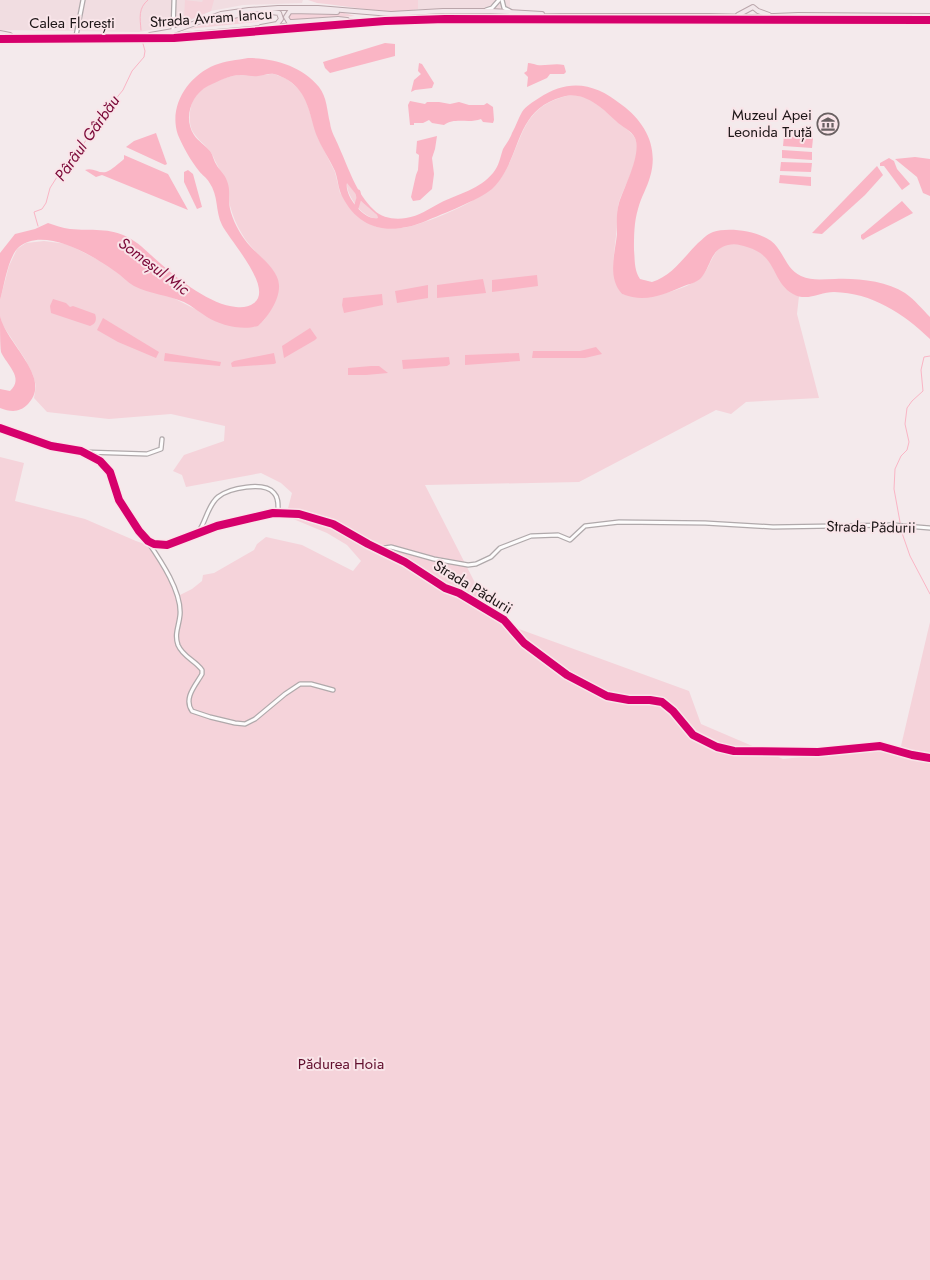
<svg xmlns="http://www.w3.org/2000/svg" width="930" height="1280" viewBox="0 0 930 1280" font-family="Jost,sans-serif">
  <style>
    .built { fill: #f1dde1 }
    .green { fill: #f5d3da }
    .water { fill: #fab5c5; fill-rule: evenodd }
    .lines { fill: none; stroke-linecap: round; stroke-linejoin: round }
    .stream { stroke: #fab5c5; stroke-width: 1 }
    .river { stroke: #fab5c5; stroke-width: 5 }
    .minor-casing { stroke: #b0a9ab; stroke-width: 5.5 }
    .major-casing { stroke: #baa6ab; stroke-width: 6 }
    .minor { stroke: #fdfcfc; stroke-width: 3 }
    .major { stroke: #f2e7ea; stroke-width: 4 }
    .cycleway-casing { stroke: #f9e5e9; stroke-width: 11 }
    .cycleway { stroke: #d6006c; stroke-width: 8 }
    .labels { text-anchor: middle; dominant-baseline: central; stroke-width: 4; stroke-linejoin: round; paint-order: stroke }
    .street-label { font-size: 15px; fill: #1c1516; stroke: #f9e5e9 }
    .poi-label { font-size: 15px; fill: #1c1516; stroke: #f9e5e9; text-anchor: end }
    .park-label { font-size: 15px; fill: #600d2c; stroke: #f9e5e9 }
    .water-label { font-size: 16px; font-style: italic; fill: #7b0938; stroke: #f9e5e9 }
  </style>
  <rect width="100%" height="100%" fill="#f4eaec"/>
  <g class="built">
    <path d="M0,0H303L302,3L243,5L211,11L180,25L139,32L0,30Z"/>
    <path d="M417,0H510V9H418Z"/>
  </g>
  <g class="green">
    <path d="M185,0L202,2L203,0H214L211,11L191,19L184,18Z"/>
    <path d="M308,0H418V9C385,15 350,6 317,3Z"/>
    <path d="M275,12L277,13L257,22L188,29L239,15Z"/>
    <path d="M291,13H344L355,16L293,20L289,19L288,17Z"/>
    <path d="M270,74H274L287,79L300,90L305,97L318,138L335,172L340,193L376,227C384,228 394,229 402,228C424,225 483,200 497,183C522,154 516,111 560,98C571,94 582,95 592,101C599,105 632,132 635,138C643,156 625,184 619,202C616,213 618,224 616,236C614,256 609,275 622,294C641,301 687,291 701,277C713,266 712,240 738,244C779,250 775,289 799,296L797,314L819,398L746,402L731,414L716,410L579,482L425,485L494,620L689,691L701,724L783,759L901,746L930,622V1280H0V457L24,463L15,501L85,519L136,541L153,547L180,595L192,589L202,581L203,575L214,573L254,550L257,544L266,537L302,545L353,571L361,561L347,545L327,533L286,516L292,493L281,483L261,473L186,487L182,475L173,471L184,455L224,441L225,426L171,414L109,419L47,412L34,398L36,386L33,375L25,359L2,324L0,315V300L9,266L17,249L26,243L44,241L67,244L195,309L254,327C263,324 268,315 272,307C292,270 258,262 242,234C230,215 228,194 221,173C219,167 215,162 213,156C207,143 191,138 190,122C189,112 191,101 198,93C207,84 227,76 239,75C251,74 258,77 270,74Z"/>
    <path d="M347,182L362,202L377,215L378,218C365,221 345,195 347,182Z"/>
  </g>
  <g class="water">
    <path d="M385,43L395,44V56L330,73L325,68L323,62Z"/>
    <path d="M248,58C274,58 302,66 319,87C327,97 327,111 330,123C331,132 336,139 339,147C349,169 356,193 374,210C382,218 395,220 406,218C419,216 429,209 440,203C458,194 480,189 493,173C499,166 500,158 503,149C506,144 510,139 512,133C516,126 518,119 522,112C526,106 533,102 539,98C569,78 595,83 622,105C645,122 659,147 650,177C647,188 641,197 638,209C634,222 634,236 634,250C635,260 634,270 640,279L652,282C672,276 684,257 698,243C703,239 707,234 713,232C730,226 767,232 777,247C785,257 788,270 801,276C812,281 823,279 835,279C857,278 886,281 905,293C915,300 922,309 930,317V339C903,313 872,293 834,292C820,292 807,302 793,294C771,281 778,256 747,247C741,245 735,243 728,245C710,249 711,267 701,278C696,283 689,284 684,286C663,295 645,303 622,294C607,277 615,254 617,234C617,223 616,213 619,203C624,187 642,154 635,138C631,130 622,127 616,121C610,116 606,111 600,107C588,98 577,93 562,97C512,111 523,159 492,189C479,200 442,214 426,221C392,235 360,232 342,196C338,188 338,179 335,171C329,158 321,147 316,134C309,113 308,93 288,80C284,78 279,75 274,74C268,73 264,76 258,76C253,77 248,75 243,75C232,74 218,81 208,86C191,95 183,118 194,135C198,141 205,145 209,150C213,154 213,159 216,164C219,170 225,174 227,181C230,188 229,195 229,202C230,215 237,229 245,240C255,254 278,267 279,285C280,299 268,317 258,326C242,331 220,325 207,317C199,312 192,306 184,302C168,295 150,294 134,286C127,282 122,276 116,272C94,256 44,226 19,247C8,256 4,287 0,300V253L15,234L35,229L48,223C55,225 62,228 70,229C91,231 110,227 129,238C141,244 150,255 161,264C179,280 211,305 236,307C242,308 249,307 254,303C274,288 230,241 222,225C215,211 219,196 209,182C207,178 202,175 199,171C191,161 183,147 178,135C168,106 188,76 215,65C225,61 237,60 248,58ZM347,183L362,202L377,215L378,218C364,221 344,195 347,183Z"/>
    <path d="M419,63L422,64L434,83L432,88L415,90L411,92L414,80L421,74L418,71Z"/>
    <path d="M528,63C531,63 534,64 537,65C546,66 555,63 564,65L566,72L564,74H550L547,78L527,87L528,77L524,73L527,71Z"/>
    <path d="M410,101L425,104L427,102H439L450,104L459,102L469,105H484L487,103L493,107L494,120L493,123L483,122L481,119C469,124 455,117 444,125L432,123L429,120L423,123H414V125H410L408,105Z"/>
    <path d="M156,133L167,164L165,165L126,147L134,141Z"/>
    <path d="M437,136L435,149L432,158L434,174L432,189L420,200L413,201L411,197L416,175L418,170L419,155L416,153L417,141Z"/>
    <path d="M784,136L813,138L812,148L783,146Z"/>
    <path d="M782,150L812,152V160L782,158Z"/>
    <path d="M124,155L168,174L188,210L102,175L96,177L85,170C93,167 99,174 106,172C112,170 119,163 124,159Z"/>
    <path d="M915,157L930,159V196L923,193L917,177L895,159Z"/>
    <path d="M889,158L894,161L897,169L910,184L902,190L884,166H880V163Z"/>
    <path d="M781,162L812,163L811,172L780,171Z"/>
    <path d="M877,166L883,175L865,195L822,234L812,233Z"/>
    <path d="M188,170L193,174L202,207L197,209L184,182V172Z"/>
    <path d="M780,175L811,177V186L779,183Z"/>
    <path d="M902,201L913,213L866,238L863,240L861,238V235L864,233Z"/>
    <path d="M537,275L538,286L492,292V280Z"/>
    <path d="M483,279L486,293L437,298V285Z"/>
    <path d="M428,285V298L397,303L395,291Z"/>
    <path d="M382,294L383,305L344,313L342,305L343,298Z"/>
    <path d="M53,299L66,303L70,307L73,306L95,314C97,319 96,324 90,326L51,313L50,306Z"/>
    <path d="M0,315C4,342 54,378 28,404C19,413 11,412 0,408V389L10,391C25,378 6,364 1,352C0,345 0,324 0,315Z"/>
    <path d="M103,318L159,352L156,358L118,342L97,330Z"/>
    <path d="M310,328L317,338L315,340L284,358L282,346Z"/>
    <path d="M596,347L602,354L585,358H532L533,351H580Z"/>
    <path d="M165,353L221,362L220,366L164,361Z"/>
    <path d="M274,353L276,363L274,364L232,367L231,363L234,361Z"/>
    <path d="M519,353L520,361L465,365V355Z"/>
    <path d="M449,357L450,364L447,366L403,369L402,360Z"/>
    <path d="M371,366H379L388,373L366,375H348V368Z"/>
  </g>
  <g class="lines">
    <g class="stream">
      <path d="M141,30C140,18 138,8 148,0"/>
      <path d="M38,226L34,212L42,209L46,203L50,188L57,177L83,145L96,123L123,90L132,71L144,57L145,51L142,40"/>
      <path d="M930,356L924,357L921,370L923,391L912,401L907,408L905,424L909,442L907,450L901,456L895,469L894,489L902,533L910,556L930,594"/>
    </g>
    <path class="river" d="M356,208L359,198L358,192"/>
    <g class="minor-casing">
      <g id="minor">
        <path d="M502,0L504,8L510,11"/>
        <path d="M486,10L492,8L499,0"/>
        <path d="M173,31L174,0"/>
        <path d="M76,36L83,0"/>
        <path d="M0,428L51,446L81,451L100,461L110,472L119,500L139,531L148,541L154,544L167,545L217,526L273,513L299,514L333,524L368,544L405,562L445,588L459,593L504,620L524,643L567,675L607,696L629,700H650L662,702L673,711L693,735L717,747L734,751L818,752L880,746L912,755L930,758"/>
        <path d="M84,452L147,454L161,449L162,439"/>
        <path d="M199,531C206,521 208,505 218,497C229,488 264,481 274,493C279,498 278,506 278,512"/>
        <path d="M148,542C161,561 182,592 180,615C179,626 174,634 178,645C183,657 195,660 202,670V674C196,685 183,698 192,711L210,717L235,723L245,724L255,719L285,694L300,684H311L333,690"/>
        <path d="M381,551L384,548L391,547L434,559L468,565L476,564L491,557L500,548L531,536L558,535L570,540L585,526L619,522L705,523L773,527L893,525L930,528"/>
      </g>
    </g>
    <g class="major-casing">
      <g id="major">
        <path d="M337,12L290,11L286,17L289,22H292L338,19L347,20"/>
        <path d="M738,15L753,7L758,11L769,15"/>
        <path d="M207,20H218L249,12"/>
        <path d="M261,27L277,24L281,19L279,13L263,11"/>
        <path d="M0,33L10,35"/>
        <path d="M150,35L173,31L221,14L249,10L278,8H318L391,14L443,11H491L542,14"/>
        <path d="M0,37H159L318,23L421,18L563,16H708L752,17L798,15L930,16"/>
      </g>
    </g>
    <use href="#minor" class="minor"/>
    <use href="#major" class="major"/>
    <g class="cycleway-casing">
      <g id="cycleway">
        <path d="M0,39L174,38L385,21L445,19L930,20"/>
        <path d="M0,428L51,446L81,451L100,461L110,472L119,500L139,531L148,541L154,544L167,545L217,526L273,513L299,514L333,524L368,544L405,562L445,588L459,593L504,620L524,643L567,675L607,696L629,700H650L662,702L673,711L693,735L717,747L734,751L818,752L880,746L912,755L930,758"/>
      </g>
    </g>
    <use href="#cycleway" class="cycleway"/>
  </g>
  <defs>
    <g id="museum-ring" transform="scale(1.125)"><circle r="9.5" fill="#f9e5e9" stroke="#686061" stroke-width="1.5"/><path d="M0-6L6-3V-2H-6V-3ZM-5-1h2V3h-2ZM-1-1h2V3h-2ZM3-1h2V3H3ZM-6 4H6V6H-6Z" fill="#686061"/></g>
  </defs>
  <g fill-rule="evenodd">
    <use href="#museum-ring" x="828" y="124"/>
  </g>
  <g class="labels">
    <g class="street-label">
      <text transform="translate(211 18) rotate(-4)">Strada Avram Iancu</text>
      <text x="72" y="23">Calea Florești</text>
      <text transform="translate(871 527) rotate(1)">Strada Pădurii</text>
      <text transform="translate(473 587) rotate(31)">Strada Pădurii</text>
    </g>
    <g class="poi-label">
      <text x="812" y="115">Muzeul Apei<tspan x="812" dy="17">Leonida Truță</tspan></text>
    </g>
    <g class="park-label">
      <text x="341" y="1064">Pădurea Hoia</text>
    </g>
    <g class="water-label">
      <text transform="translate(87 138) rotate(-55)">Pârâul Gârbău</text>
      <text transform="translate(154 266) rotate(37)">Someșul Mic</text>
    </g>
  </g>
</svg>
